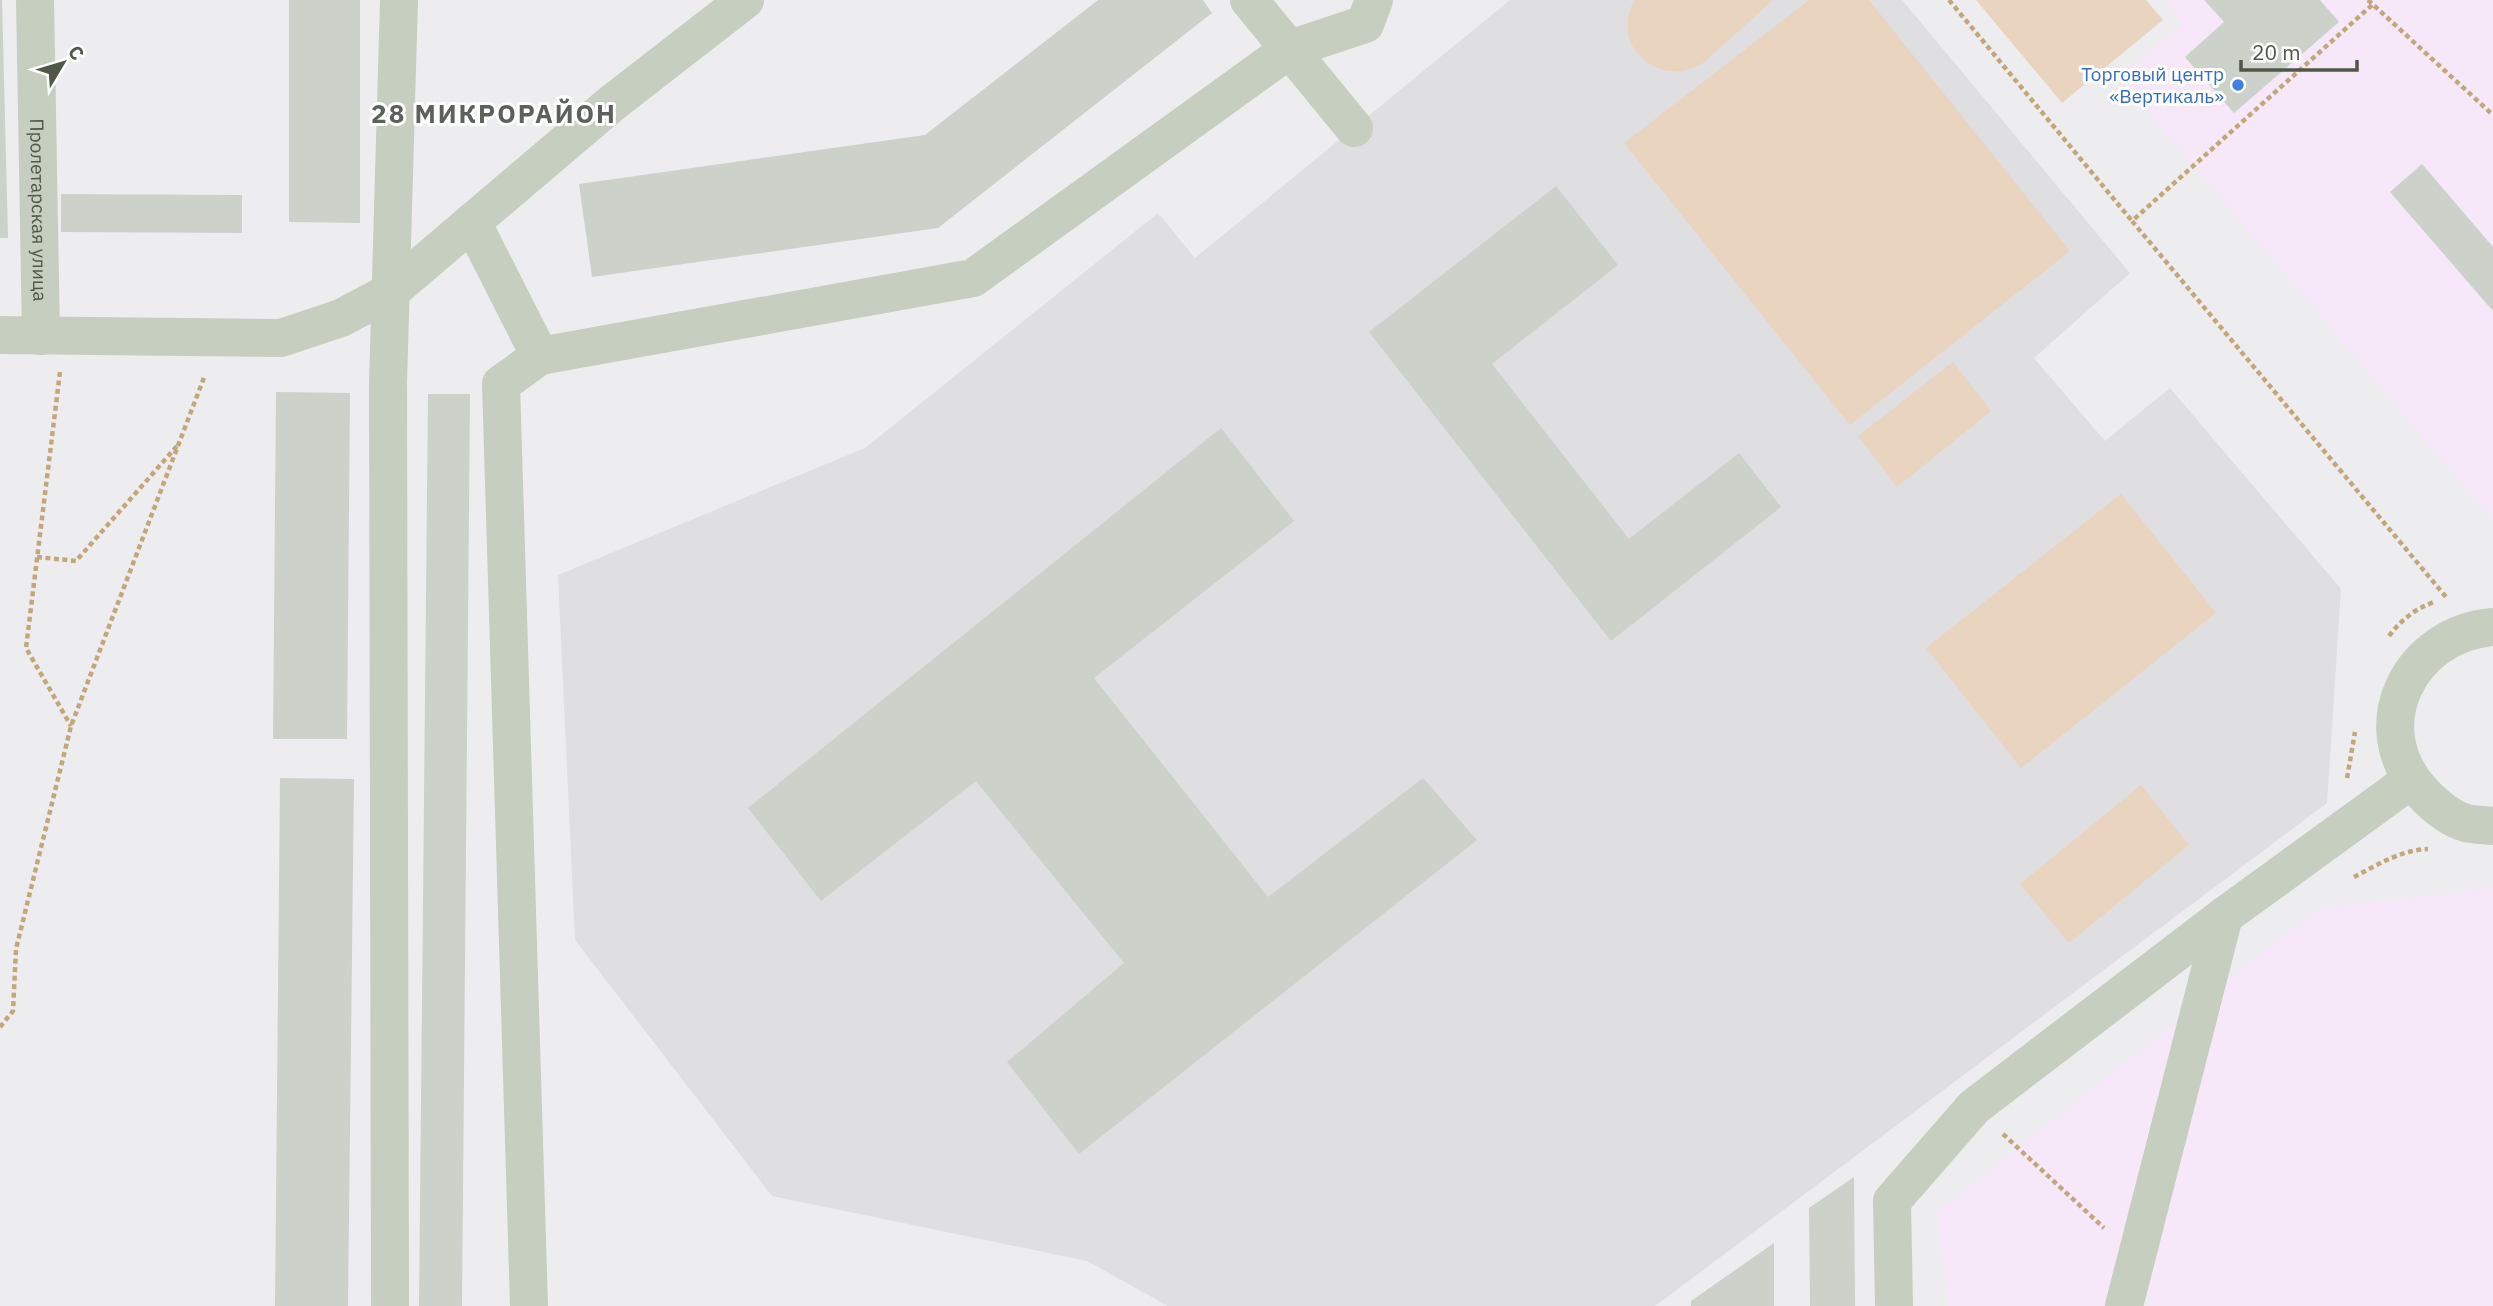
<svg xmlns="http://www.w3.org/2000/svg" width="2493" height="1306" viewBox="0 0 2493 1306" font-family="'IBM Plex Sans',sans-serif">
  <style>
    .commercial { fill: #f6e8f9 }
    .education { fill: #dfdee1 }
    .green { fill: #e9d4c0 }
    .building { fill: #ccd1ca }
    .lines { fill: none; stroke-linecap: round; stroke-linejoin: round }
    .path { stroke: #c3a77b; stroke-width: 4.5; stroke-dasharray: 5 3.5; stroke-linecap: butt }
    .minor { stroke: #c6cebf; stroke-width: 38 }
    .shop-dot { fill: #3f7fe0; stroke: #fff; stroke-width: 2.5 }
    .labels { text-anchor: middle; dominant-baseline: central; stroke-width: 6; stroke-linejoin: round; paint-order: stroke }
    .shop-label { font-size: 19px; fill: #366cbe; stroke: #fff; text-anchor: end }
    .street-label { font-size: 19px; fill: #4f5847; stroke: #fff }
    .district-label { font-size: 26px; font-weight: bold; letter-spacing: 2px; fill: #5d615b; stroke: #fff }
  </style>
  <rect width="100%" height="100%" fill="#ededf0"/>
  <g class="commercial">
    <path d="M2165,0H2493V521L2119,78L2183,23Z"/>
    <path d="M2493,888V1306H1949L1936,1212L2317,909Z"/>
  </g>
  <path class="education" d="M1510,0H1902L2130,273L2034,358L2105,441L2170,388L2341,589L2327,803L1655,1306H1168L1087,1261L772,1196L575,940L558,575L865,448L1158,213L1195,258Z"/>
  <g class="green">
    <path d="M1635,0H1773L1703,63C1657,91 1608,42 1635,0Z"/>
    <path d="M1809,0H1869L2070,251L1850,425L1624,143Z"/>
    <path d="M1976,0H2146L2163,20L2062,103Z"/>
    <path d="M1953,362L1991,411L1897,487L1858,436Z"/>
    <path d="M2121,494L2216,613L2021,768L1926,648Z"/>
    <path d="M2141,785L2189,845L2069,943L2020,884Z"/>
  </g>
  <g class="building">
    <path d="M0,0H2L8,238H0Z"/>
    <path d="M289,0H360V223L289,222Z"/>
    <path d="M1098,0H1203L1212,13L938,228L592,277L579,184L925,135Z"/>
    <path d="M2204,0H2320L2339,22L2234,113L2185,57L2224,22Z"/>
    <path d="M2422,164L2493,247V311L2390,192Z"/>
    <path d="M1556,186L1618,265L1492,364L1629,539L1739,453L1781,507L1611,641L1369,332Z"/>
    <path d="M61,194L242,195V233L61,232Z"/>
    <path d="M276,392L350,393L347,739H273Z"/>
    <path d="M428,394H470L462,1306H419Z"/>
    <path d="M1221,428L1294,521L1094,678L1268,897L1423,778L1477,840L1079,1154L1007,1062L1124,963L976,781L821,901L748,808Z"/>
    <path d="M280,778L354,779L348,1306H275Z"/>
    <path d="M1854,1177L1855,1306H1810L1809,1208Z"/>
    <path d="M1774,1243V1306H1691V1301Z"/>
  </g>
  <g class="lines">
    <g class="path">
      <path d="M1949,0L2132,221"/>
      <path d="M2368,0L2493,115"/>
      <path d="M2372,5L2132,221L2446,597"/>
      <path d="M60,372L26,648L71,726"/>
      <path d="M37,557L76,561L177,446"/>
      <path d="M2389,636C2401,620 2415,609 2434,602"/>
      <path d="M2347,778L2355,732"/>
      <path d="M2354,877C2377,865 2401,850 2428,849"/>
      <path d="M0,1027L13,1011L16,949L71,726L205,375"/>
      <path d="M2003,1134L2104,1228"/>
    </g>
    <g class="minor">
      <path id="s1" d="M35,0L41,336"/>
      <path d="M1249,0L1354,128"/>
      <path d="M472,222L540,356L973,278L1290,49L1365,24L1374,0"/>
      <path d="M0,335L281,338L341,318L390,292L611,104L745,0"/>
      <path d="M2493,627C2408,634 2363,728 2422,792C2434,805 2449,818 2466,823C2474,825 2484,825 2493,826"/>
      <path d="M390,1306L388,384L399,0"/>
      <path d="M529,1306L501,384L540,356"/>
      <path d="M1894,1306L1892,1201L1974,1107L2224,916L2411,780"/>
      <path d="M2124,1306L2224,916"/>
    </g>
  </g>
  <circle class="shop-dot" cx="2238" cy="85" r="7"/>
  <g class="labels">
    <g class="shop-label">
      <text x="2224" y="74">Торговый центр<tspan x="2224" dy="22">«Вертикаль»</tspan></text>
    </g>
    <g class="street-label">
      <text stroke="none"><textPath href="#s1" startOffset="210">Пролетарская улица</textPath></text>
    </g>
    <g class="district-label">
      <text x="494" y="113">28 МИКРОРАЙОН</text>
    </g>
  </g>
  <g transform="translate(63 63) rotate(52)" stroke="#ffffff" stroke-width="5" paint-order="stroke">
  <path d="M0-5L12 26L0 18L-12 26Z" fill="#4f5847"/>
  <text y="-10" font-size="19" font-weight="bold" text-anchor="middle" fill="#4f5847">С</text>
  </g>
  <path d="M2241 60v10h116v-10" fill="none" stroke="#4f5847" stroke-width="3.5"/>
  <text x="2252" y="60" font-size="21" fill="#4f5847" stroke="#ffffff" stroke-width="5" paint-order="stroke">20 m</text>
</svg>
